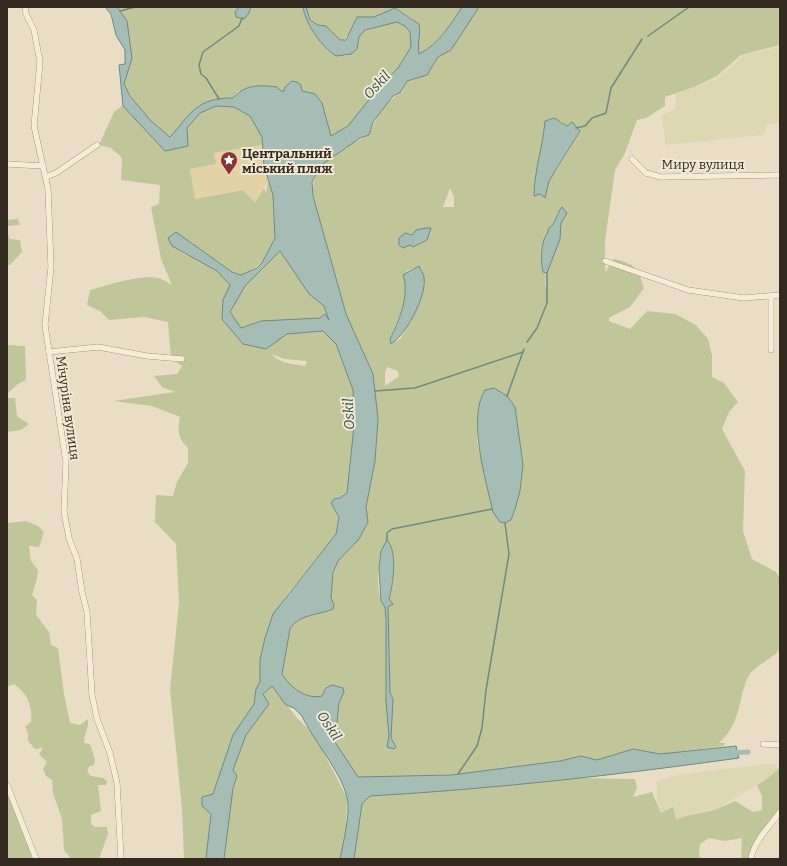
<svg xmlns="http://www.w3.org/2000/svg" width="787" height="866" viewBox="0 0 787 866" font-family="Bitter,serif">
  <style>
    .farmland { fill: #ded7b3 }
    .green { fill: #c1c69a; fill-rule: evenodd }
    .sand { fill: #e3d2a5 }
    .water { fill: #a6bdb6; stroke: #6e8a83; fill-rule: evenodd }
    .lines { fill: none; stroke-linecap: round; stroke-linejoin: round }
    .stream { stroke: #6e8a83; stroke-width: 1.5 }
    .canal { stroke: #a6bdb6; stroke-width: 5 }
    .minor-casing { stroke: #82715d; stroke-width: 6 }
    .minor { stroke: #f5ecd7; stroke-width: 5.5 }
    .labels { text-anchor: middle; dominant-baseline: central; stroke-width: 4; stroke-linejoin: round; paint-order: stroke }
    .poi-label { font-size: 13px; font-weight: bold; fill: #34291f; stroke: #f2e9d4; text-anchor: start }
    .street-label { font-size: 13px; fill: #34291f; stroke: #f2e9d4 }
    .water-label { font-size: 14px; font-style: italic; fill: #305250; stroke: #f2e9d4 }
  </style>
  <rect width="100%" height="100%" fill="#e9dec5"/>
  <g class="farmland">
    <path d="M780,47V123L767,124L763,135L666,145L661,115L675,110L676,94L719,77L745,54Z"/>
    <path d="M777,763V769L767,779L715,810L690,815L676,820L661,813L657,800V781L681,774Z"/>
  </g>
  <g class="green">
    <path d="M117,7H303C308,35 324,43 346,56L357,49L359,37L364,30L397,22L405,26L410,32L411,47L398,68L348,126L330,137C329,120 322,92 301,91L300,85L285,91H238L233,98H223L190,115L171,136C154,130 131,100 124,83L127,73V21Z"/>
    <path d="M306,7H462C450,25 438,44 419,54L412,18L395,8L374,17L356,18L350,32L344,40H340L326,26L318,25L310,19Z"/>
    <path d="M479,7H780V45L741,55L717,76L694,87L665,97V106L646,118L637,120L625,153L615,170L605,241V269L607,272V269L614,259C636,264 638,268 644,288L630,307L609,318V321L630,329L647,311L675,314L696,325L708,339L712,355V377L724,383L738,402L729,412L722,429L745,471L743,531L752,559L776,572L780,578V649C771,661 755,664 748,677C745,682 744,689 742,694C738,714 734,730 719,743H725L724,746L660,754L633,749L597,760L581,756L560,761L458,774L358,778L334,742L339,702L344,692L326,688L322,696C306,700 290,687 282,674L290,629L320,581L334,605L331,598L332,585L333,576L338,561L359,539L368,523L366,507L375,461L378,419L373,374L346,314L313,196C312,169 324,161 346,147V152L347,146L369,135C375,118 386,102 401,92L402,94L407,81L427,75L438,57L451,50ZM545,121H561L567,126L572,122L580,132L555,173L538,171L530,178L537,171L542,149ZM450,188L454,197V207H443ZM558,212C565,235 554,248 548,270C546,276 547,282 545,288L546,272H543C541,262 541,253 543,243C544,237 548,234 549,228L555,224ZM405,233L414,234L427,240L413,247L410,245ZM419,266L423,293L413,315L401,338L391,344L390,339L405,302V281L407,271ZM387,367L398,371L399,376L385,386V373ZM480,398L515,407L523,465L520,491L480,455L477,441ZM392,550L393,581L388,607L390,693L392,697L386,702L388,689L385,606C374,593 379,567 381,551Z"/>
    <path d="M123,105L161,146L187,128L200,113L216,106L234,107L243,112L245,110C254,119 263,131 262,145L214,153L217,164L190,169L210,196L243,190L255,202L264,188L266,193L268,181L273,195L275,238L262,263L242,276L232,272L176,232L168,238L172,246L189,257L180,248L217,270L231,285L223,300L243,344L287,334L323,331L335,343L353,390L354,426L347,493L340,498L334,499L339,517L336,534L285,597L260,660V682L256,689L254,704L233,735L215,789L206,809L211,814L206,859H184L182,809L170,689L179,603L176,544L155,522L156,495L173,496L177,482L188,463V448C178,438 177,431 180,417L152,406L113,401L175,392L162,387L154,376L177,374L182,366L171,358L168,322L144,317L109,320L100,311L87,305L90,290C107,285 142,274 158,278C163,279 168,283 172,285L161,259L151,207L159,204L160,185L121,180L122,158L111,148L99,145L114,112ZM272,354L284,359L307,361L305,366C294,364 278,363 272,354Z"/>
    <path d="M18,219L20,225L7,226V220Z"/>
    <path d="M7,232L10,239L20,240L22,252L10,265H8L7,275Z"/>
    <path d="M280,251L324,306L329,323L321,319L271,324L261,321L241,328L229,314L245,286Z"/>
    <path d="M7,345L25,346L26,380L18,384L7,394Z"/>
    <path d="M7,398H15L17,416L29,424L21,430L7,432Z"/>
    <path d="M26,521L38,526L44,532L39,547L29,546L31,561L38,570L37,579L32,595L37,600L36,615L49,632L51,645L58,648L64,694L70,723L80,725L88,719C89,729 84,734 84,743L90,744L95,760L94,765L89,767L87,771L91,776L103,778L107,781L106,785H98L101,811L91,815V824L95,827H107L108,834L99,859H71L64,850L62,819L53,793L52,780L46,776L43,769L47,762L39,754L43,748L35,749L28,741V733L25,727L31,722C33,706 27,693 14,684L7,687V523Z"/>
    <path d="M272,686L297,718L315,736L347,798L346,834L340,859H224L233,788L237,776L233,770L246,735L269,704L263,694Z"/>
    <path d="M780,767V812L757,842L752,859H741L742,838L725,841L709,838L700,844L699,853L701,859H354L362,804L370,796L475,788L579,778L635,779L637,788L633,797L652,792L661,813L673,807L676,820L686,816L715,810L735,801L753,812L762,810V796L757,785L767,779Z"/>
    <path d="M7,785L36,859H7Z"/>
  </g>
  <path class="sand" d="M262,145L268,181L255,202L243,190L195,199L190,169L216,164L214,153Z"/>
  <g class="water">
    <path d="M105,7H117L127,21L132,58L124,84L130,96L151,121L170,137C192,112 197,98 233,98C245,84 260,85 277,87L281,91H284L285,87L292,81L297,82L301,85L302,91L315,94L322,103L331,136L348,126L380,86L398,68L411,47L410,32L405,26L397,22L365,30L359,37L357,49L351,54L336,56C321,46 306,25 303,7H306L310,20L318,25L326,26L340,40H346L357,17H374L395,8L419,24C421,34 417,43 419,54C439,44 450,25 462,7H479L451,50L438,57L427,75L407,81L401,92L393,96L373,122L369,135L360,138L320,166L312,182L313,196L346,314L373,374L378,419L375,461L366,507L368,522L359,539L338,561L333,573L331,598L334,605L333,609C319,615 299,614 290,629L282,674C290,687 306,700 322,696L326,688L332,685L343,688L344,692L339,703L335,742L358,777L451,775L560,761L581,756L597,760L633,749L660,754L736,746L739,758C617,775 493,789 370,796L362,804L354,859H340C343,844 351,812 347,797C340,770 314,742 302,716L294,708L286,705L272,686L263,694L269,704L246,735L233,770L237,776L233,788L224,859H206L211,814L202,806V797L213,794L233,735L254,704L256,689L260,682V660L265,638L273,614L336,534L339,517L331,503L334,499L340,498L347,493L354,426L353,390L336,344L323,331L287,334L266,349L243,344L222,319L223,300L230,285L217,271L172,246L168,238L176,232L232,272L241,275L257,268L262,263L275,238L273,195L264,166L262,137L250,116L234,107L216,106L200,113L187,128L188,146L165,151L123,106L119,65L125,64V50L116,35L111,14ZM280,251L309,294L324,306L329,320L325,314L320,318L261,321L241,328L230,312L245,286Z"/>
    <path d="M239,7H251L249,13L244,19L236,17L235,12Z"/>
    <path d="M554,118L567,126L572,122L580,131L549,181L545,198L540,194L534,196C534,171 543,146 545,121Z"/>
    <path d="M562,207L567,213L561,223L560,239L547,273L543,272C541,262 541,253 543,243C544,237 548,234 549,228C557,222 556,214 562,207Z"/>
    <path d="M426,228H431L427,240L413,247L410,245L403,248L399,245V238L405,233L412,235L416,230Z"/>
    <path d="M419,266C420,269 424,274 424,277C427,297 406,334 391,344L390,339C399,321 410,295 403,275Z"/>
    <path d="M494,388L507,396L515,407L523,465L520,491L515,509L511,520L505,523L500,522L493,512C486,481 467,418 485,390Z"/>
    <path d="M387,540C398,551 393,585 389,599L393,604L388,607L390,693L393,699L391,738L396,747L394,749L387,747L389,736L386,702V620L385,607L381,601L379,568L381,551Z"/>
  </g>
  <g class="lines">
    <g class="stream">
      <path d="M120,11L135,7"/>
      <path d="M648,36L689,7"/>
      <path d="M219,99L206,78L201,74L199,65L203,52L239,26L242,18"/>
      <path d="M576,128L585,126L592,118L606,113L611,88L642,39"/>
      <path d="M527,342L537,328L547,303V273"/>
      <path d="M375,391L415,388L523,352"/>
      <path d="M507,396L524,349"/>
      <path d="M387,540V533L392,529L492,509"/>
      <path d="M458,774L477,746L482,728L486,690L509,554L505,523"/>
    </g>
    <path class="canal" d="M731,753L748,752"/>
    <g class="minor-casing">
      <g id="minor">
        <path d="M25,7L26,14L34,30L40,62L34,126L48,189L51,267L45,325L66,462L64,512L69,538L77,559L82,592L87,612L92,695L97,719L110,753L117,783L121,859"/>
        <path d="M632,159L646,173L661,177L780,175"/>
        <path d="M7,164L43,166"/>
        <path d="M46,177L56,173L97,145"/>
        <path d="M605,261L688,290L744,298L780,295"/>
        <path d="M771,296V350"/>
        <path d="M49,352L98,347L147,356L182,359"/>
        <path d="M763,744L780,745"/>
        <path d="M7,785L36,859"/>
        <path d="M751,859C754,841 769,827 780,812"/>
      </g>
    </g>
    <use href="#minor" class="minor"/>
  </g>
  <defs>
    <g id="sight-pin" transform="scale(0.9)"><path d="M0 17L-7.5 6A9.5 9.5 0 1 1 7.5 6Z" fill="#8b3334" stroke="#f2e9d4"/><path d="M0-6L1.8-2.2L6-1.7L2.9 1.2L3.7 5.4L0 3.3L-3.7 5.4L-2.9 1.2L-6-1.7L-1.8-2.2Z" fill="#fff"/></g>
  </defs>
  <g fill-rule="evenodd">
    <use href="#sight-pin" x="229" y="160"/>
  </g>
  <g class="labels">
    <g class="poi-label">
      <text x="242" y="153">Центральний<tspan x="242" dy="15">міський пляж</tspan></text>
    </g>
    <g class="street-label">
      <text x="703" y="164">Миру вулиця</text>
      <text transform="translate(68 408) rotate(82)">Мічуріна вулиця</text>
    </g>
    <g class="water-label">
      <text transform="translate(377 85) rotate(-47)">Oskil</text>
      <text transform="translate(349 414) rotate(-93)">Oskil</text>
      <text transform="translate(329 726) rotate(56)">Oskil</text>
    </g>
  </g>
  <rect width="787" height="866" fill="none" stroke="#34291f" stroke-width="16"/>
</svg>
